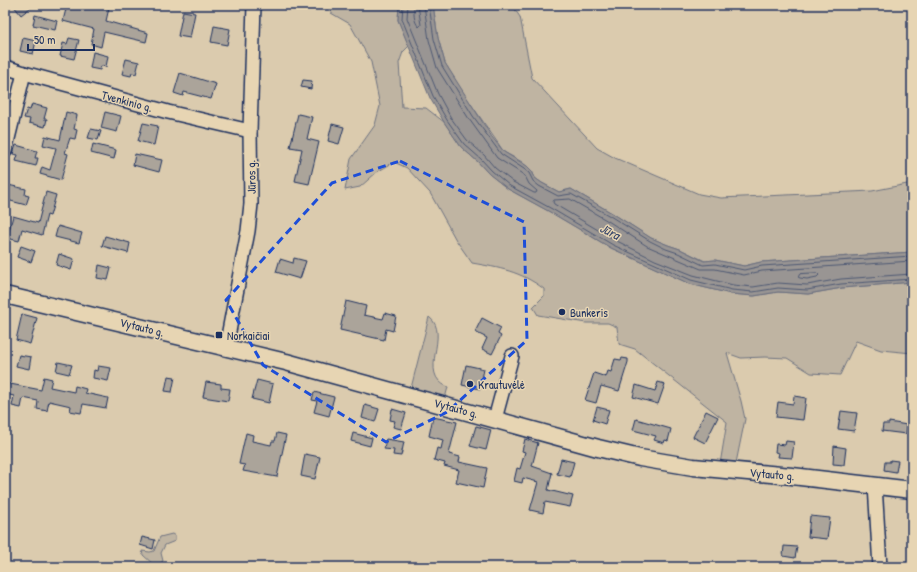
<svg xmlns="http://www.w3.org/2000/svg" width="917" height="572" viewBox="0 0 917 572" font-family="'Patrick Hand',sans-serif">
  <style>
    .green { fill: #bfb4a2; stroke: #6d7280 }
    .water { fill: #999593; stroke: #676c7e }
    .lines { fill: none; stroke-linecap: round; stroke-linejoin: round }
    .shore { stroke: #4d5873; stroke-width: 1 }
    .building { fill: #aba49a; stroke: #1b2f5e }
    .minor-casing { stroke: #1b2f5e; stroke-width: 16 }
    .major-casing { stroke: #1b2f5e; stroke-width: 19 }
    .minor { stroke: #e7d5b3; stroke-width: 13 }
    .major { stroke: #e7d5b3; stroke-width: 16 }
    .marked { fill: none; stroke: #1d4ed8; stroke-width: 3; stroke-dasharray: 8 5; stroke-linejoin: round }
    .poi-dot { fill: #1b2f5e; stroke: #e7d5b3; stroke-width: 1.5 }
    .labels { text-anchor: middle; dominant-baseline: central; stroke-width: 3; stroke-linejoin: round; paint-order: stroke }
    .street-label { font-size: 12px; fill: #1b2f5e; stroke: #e7d5b3 }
    .poi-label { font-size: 12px; fill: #1b2f5e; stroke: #e7d5b3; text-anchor: start }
    .water-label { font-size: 13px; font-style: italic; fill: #344369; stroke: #e7d5b3 }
  </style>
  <rect width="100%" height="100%" fill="#dbcbae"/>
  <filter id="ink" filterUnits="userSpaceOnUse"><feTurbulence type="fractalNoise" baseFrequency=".025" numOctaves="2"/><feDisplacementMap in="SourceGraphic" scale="8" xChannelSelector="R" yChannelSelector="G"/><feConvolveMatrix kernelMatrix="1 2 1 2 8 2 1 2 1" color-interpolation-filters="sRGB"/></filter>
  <g filter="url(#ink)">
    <g class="green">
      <path d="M329,5H399L398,20L409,46L403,52L399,63L402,107L426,108L444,122L461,147L478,162L489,174L508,189L550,212L611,248L690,284L731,294L754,296L778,292L808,294L842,288L912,282V353L881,350L856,341L840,375L811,373L787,358L765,357L741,358L727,353L741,401L745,419L736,463L719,470L727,422L635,349L619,344L617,327L608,323H586L538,315L533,307L544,296V289C520,271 500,268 472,263L456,240L430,193L407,168L394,162L377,172L360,187L345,190L351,159L375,125L380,106L371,62L350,24L331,13Z"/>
      <path d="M433,5H512L520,17L532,78L597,148L615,158L699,194L721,198L872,191L912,183V252L761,262L744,266L715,260L705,261L680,249L668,245L651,238L612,213L571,189L559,192L542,183L535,178L532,171L522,162L504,152L460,88L445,63L438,38Z"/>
      <path d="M429,317C452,334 416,374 448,387L444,402L410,392Z"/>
      <path d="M172,534L175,536V541L165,545L161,553L163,561L159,564L154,565L143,555L142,551L150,552L154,551L160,537Z"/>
    </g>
    <path class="water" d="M399,5H433L438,38L445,63L492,137L504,152L527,166L532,171L535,178L542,183L559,192L571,189L612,213L651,238L668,245L680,249L704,261L715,260L744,266L761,262L912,252V282L842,288L808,294L778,292L754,296L731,294L690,284L611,248L550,212L508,189L489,174L478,162L461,147L444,122L430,98L398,20Z"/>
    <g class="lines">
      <g class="shore">
        <path d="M403,5L402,19L433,96L447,120L464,144L481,159L492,171L510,186L552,209L613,245L691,280L732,290L753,292L778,288L807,290L841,284L912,279"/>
        <path d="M408,5L407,18L438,94L451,118L467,140L484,155L495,168L513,182L534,193H536L537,191L529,184L525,176L521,173L497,158L469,119L437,68L429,40L424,5"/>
        <path d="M414,5C414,13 413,21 419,27L421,25L418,5"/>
        <path d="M429,5L434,39L442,66L473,116L501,154L524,169L529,173L533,181L539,186L558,196L571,194L610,216L650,241L666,249L678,253L703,265L715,264L744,270L762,266L912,256"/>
        <path d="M912,261L762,271L744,275L715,269H701L647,246L608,221L570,199L554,200L553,202L554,204L615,240L655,260L693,275L733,285L753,287L778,283L807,285L841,279L912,274"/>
        <path d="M817,273L819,275L817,277L807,279L800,278L798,277L800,274Z"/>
      </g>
    </g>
    <g class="building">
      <path d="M13,5H34L21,15Z"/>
      <path d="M67,5H96L109,8L106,21L148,33L146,42L104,32L101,47L91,44L94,29L63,21Z"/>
      <path d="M183,11L195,13L190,38L178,36Z"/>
      <path d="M35,15L57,21L55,30L33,25Z"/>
      <path d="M214,26L230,29L227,45L211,42Z"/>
      <path d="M23,38L36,41L33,54L20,51Z"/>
      <path d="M69,38L79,40L74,59L60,56L63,43L67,44Z"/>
      <path d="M93,52L108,56L106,67L101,66L100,70L90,68Z"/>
      <path d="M126,59L139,62L136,74L132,73L131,76L122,74Z"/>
      <path d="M180,73L216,84L211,99L184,92L183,96L174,93Z"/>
      <path d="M303,80L312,81L311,89L301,87Z"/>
      <path d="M32,104L47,108L44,119H47L45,127L29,123L30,119L24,118L27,109L30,110Z"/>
      <path d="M66,112L77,115L74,129L77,130L75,139L70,138L65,153L68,154L61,180L40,174L42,167L50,170L56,148L43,145L45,136L60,140Z"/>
      <path d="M105,112L121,116L117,132L101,128Z"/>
      <path d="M298,114L312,117L307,139L319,142L309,184L295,181L302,149L290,147Z"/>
      <path d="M143,123L158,126L154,145L138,141Z"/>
      <path d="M332,124L344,127L339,144L328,141Z"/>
      <path d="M91,129L101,131L98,140L88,138Z"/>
      <path d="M93,144L116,150L114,159L91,153Z"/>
      <path d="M16,145L37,151L35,158H38L36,166L16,161L18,155L13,154Z"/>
      <path d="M135,154L162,160L159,172L133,165Z"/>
      <path d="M8,185L26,189L25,195L29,196L26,205L7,200L8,194H6Z"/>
      <path d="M46,192L56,195L50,216L47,215L42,235L22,229L19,241L7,238L13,216L38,223Z"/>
      <path d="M58,226L82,233L79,243L55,237Z"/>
      <path d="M105,236L130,243L128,253L102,246Z"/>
      <path d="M21,246L35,251L31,262L17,257Z"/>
      <path d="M59,254L74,259L71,270L56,265Z"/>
      <path d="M294,258L306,261L300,279L276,272L280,259L293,263Z"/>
      <path d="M99,265L111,268L108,280L97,278Z"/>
      <path d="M346,301L366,306L364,315L383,319L385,313L396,316L393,331L386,329L384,340L340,330Z"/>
      <path d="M22,314L37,318L30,344L16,340Z"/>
      <path d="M482,318L501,328L498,334L501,336L492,354L482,349L487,338L475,332Z"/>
      <path d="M19,355L31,357L29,369L16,366Z"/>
      <path d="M622,358L628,359V362L619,391L601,386L596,403L585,400L594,373L606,377L608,371L611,372L615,359L621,360Z"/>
      <path d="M58,362L72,365L69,374L56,371Z"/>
      <path d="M466,365L484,369L480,389L462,385Z"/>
      <path d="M98,366L111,368L108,381L93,378L94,370L97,371Z"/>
      <path d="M168,376L175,377L172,392L165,391Z"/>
      <path d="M44,377L52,379L50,387L74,392L75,386L86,389L85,393L108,398L106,408L83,404L81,413L70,411L71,406L49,401L47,411L37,409L38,401L23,398L21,408L12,406L14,396L5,394V383L41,390Z"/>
      <path d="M257,380L273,384L269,403L252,399Z"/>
      <path d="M206,382L221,384V388L230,389L228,401L203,397Z"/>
      <path d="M658,382L665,384L658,404L633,397L636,385L655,391Z"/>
      <path d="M314,392L334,397L329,416L314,412L317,401L312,400Z"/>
      <path d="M794,396L806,398L803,420L776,417L778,402L793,404Z"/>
      <path d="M365,405L379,409L375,422L362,418Z"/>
      <path d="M597,407L609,410L605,424L593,420Z"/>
      <path d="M392,409L406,413L401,429L393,427L395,421L390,420Z"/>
      <path d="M706,411L718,417L705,443L693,437Z"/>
      <path d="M841,411L857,413L854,431L838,429Z"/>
      <path d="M433,417L457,422L449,454L460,457L459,462L487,468L483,488L456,482L459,470L444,466L445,463L434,460L437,448L441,449L443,440L429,436Z"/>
      <path d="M636,419L671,429L668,441L665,440L664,443L654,440L656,436L633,430Z"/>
      <path d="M889,422L907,425L906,434L882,431L883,424H889Z"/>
      <path d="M476,426L491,430L486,450L470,446Z"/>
      <path d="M246,433L253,435L252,441L271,445L272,441H275L277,433L286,435L277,477L243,471L245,465L239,464Z"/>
      <path d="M353,433L372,438L370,446L351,441Z"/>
      <path d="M386,439L404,442L401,456L393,455L394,450L384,449Z"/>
      <path d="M525,439L538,443L532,466L552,473L548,490L573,496L570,507L545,502L543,513L530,510L538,482L523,478L522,483L514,481L517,468L520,469L525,452L522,451Z"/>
      <path d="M786,441L794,442L792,458L778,457L779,453L775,452L776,444L785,445Z"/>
      <path d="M834,446L846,448L844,465L833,464Z"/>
      <path d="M305,454L320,457L315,479L301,476Z"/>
      <path d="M561,459L574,462L570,477L557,474Z"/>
      <path d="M890,460L898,461L896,472L884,470L885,462H890Z"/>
      <path d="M810,516L830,518L827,539L808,537Z"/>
      <path d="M142,537L155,540L153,549L140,545Z"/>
      <path d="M784,546L797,547L795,558L783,556Z"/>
    </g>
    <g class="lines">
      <g class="minor-casing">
        <g id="minor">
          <path d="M5,67L24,73L168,112L250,131"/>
          <path d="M5,151L24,73"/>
          <path d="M226,347L248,231L251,204L250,131L254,5"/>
          <path d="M495,419L512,356"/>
          <path d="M875,485L880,567"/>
        </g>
      </g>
      <g class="major-casing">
        <path id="major" d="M5,295L286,362L598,448L640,458L693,467L792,476L912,490"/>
      </g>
      <use href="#minor" class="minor"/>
      <use href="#major" class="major"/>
    </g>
  </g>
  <path class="marked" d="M400,161L524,222L527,340L447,412L386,442L263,365L226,300L332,183Z"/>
  <g class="poi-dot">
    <circle cx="562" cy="312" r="4"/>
    <rect x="215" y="331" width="8" height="8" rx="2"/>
    <circle cx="470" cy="384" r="4"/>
  </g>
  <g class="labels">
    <g class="street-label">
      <text transform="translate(127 101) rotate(15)">Tvenkinio g.</text>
      <text transform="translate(251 177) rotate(-91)">Jūros g.</text>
      <text transform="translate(142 327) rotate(14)">Vytauto g.</text>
      <text transform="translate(456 408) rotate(15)">Vytauto g.</text>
      <text transform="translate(772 474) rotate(5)">Vytauto g.</text>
    </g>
    <g class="poi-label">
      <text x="570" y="312">Bunkeris</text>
      <text x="227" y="335">Norkaičiai</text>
      <text x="478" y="384">Krautuvėlė</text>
    </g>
    <g class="water-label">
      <text transform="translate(610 231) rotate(27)">Jūra</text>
    </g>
  </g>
  <rect width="917" height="572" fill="none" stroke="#e7d5b3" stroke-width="20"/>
  <rect x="10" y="10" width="897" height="552" fill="none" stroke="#1b2f5e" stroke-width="1.5" filter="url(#ink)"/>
  <path d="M28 44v6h66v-6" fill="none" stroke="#1b2f5e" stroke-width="2"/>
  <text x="34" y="44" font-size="12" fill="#1b2f5e" stroke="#e7d5b3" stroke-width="3" paint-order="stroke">50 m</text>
</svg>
